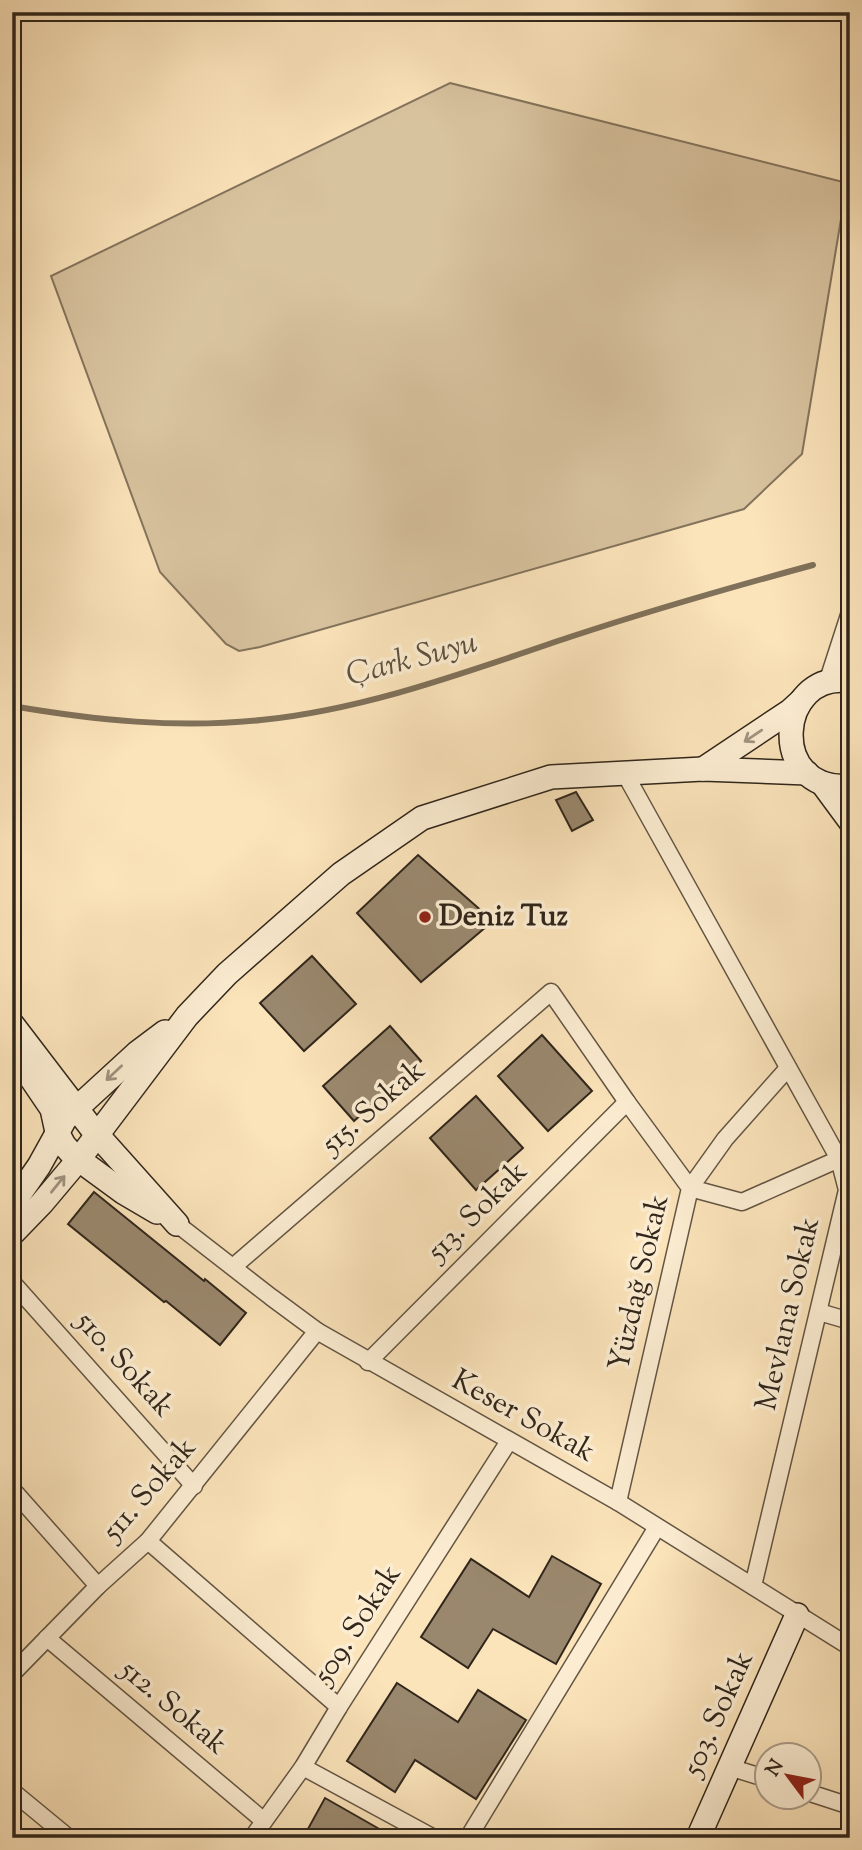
<svg xmlns="http://www.w3.org/2000/svg" width="862" height="1850" viewBox="0 0 862 1850" font-family="'Sorts Mill Goudy',serif">
  <style>
    .green { fill: #d8c39f; stroke: #84745d; stroke-width: 2 }
    .lines { fill: none; stroke-linecap: round; stroke-linejoin: round }
    .stream { stroke: #80715a; stroke-width: 6 }
    .building { fill: #9a886e; stroke: #30261b; stroke-width: 2 }
    .street-casing { stroke: #635543; stroke-width: 19 }
    .secondary-casing { stroke: #30261b; stroke-width: 26 }
    .street { stroke: #fcedd2; stroke-width: 16 }
    .secondary { stroke: #fcedd2; stroke-width: 23 }
    .oneway { stroke: #a09380 }
    .poi-dot { fill: #8f2418; stroke: #fcedd2; stroke-width: 2.5 }
    .labels { text-anchor: middle; dominant-baseline: central; stroke-width: 7; stroke-linejoin: round; paint-order: stroke }
    .poi-label { font-size: 30px; font-weight: bold; fill: #30261b; stroke: #fcedd2; text-anchor: start }
    .street-label { font-size: 30px; fill: #30261b; stroke: #fcedd2 }
    .water-label { font-size: 32px; font-style: italic; fill: #5f5240; stroke: #fcedd2 }
  </style>
  <rect width="100%" height="100%" fill="#fbe3ba"/>
  <filter id="stains"><feTurbulence type="fractalNoise" baseFrequency=".00286" numOctaves="4"/><feColorMatrix values="0 0 0 0 .2 0 0 0 0 .09 0 0 0 0 .02 0 0 0 .5 -.17"/></filter>
  <radialGradient id="worn" r=".72"><stop offset=".6" stop-color="#630" stop-opacity="0"/><stop offset="1" stop-color="#630" stop-opacity=".3"/></radialGradient>
  <path class="green" d="M450,83L847,183L802,454L744,509L260,647L239,651L226,644L160,572L51,276Z"/>
  <g class="lines">
    <path class="stream" d="M12,706C94,720 177,729 261,720C369,709 471,670 573,636C652,610 732,587 813,565"/>
  </g>
  <g class="building">
    <path d="M576,792L593,820L572,831L556,800Z"/>
    <path d="M418,855L493,921L421,982L357,913Z"/>
    <path d="M312,956L356,1004L304,1051L260,1003Z"/>
    <path d="M390,1026L421,1061L354,1121L323,1086Z"/>
    <path d="M542,1035L592,1091L548,1131L498,1076Z"/>
    <path d="M476,1096L523,1148L476,1190L430,1138Z"/>
    <path d="M94,1192L204,1281L205,1279L246,1313L220,1345L166,1301L164,1302L68,1224Z"/>
    <path d="M552,1556L601,1584L556,1664L493,1629L468,1668L421,1637L471,1559L529,1597Z"/>
    <path d="M397,1683L458,1722L478,1690L526,1720L476,1799L415,1760L395,1792L347,1761Z"/>
    <path d="M325,1798L395,1838H303Z"/>
  </g>
  <g class="lines">
    <g class="street-casing">
      <g id="street">
        <path d="M827,683L850,612"/>
        <path d="M624,772L839,1159L847,1190L753,1586"/>
        <path d="M788,1068L725,1139L690,1188L742,1202L839,1159"/>
        <path d="M177,1224L271,1297L317,1331L618,1502L850,1647"/>
        <path d="M233,1267L551,992L627,1102L690,1188L618,1502"/>
        <path d="M12,1282L194,1486"/>
        <path d="M819,1312L850,1321"/>
        <path d="M368,1362L627,1102"/>
        <path d="M12,1489L98,1586"/>
        <path d="M148,1541L339,1707"/>
        <path d="M47,1638L264,1821"/>
        <path d="M12,1674L98,1586L148,1541L317,1331"/>
        <path d="M303,1767L434,1838"/>
        <path d="M729,1767L768,1779"/>
        <path d="M12,1791L69,1838"/>
        <path d="M810,1793L850,1806"/>
        <path d="M252,1838L303,1767L339,1707L509,1441"/>
        <path d="M468,1838L657,1527"/>
      </g>
    </g>
    <g class="secondary-casing">
      <g id="secondary">
        <path d="M850,681C776,670 767,794 850,786"/>
        <path d="M703,769L790,711L801,701"/>
        <path d="M822,783L850,821"/>
        <path d="M12,1024L93,1130L177,1224"/>
        <path d="M12,1050L52,1109L57,1132L64,1145L73,1155L93,1170L123,1192L157,1212"/>
        <path d="M12,1205L39,1166L65,1119L137,1053L165,1032"/>
        <path d="M12,1234L42,1203L79,1159L187,1016L227,974L341,874L422,818L551,777L703,769L807,773"/>
        <path d="M698,1838L797,1615"/>
      </g>
    </g>
    <use href="#street" class="street"/>
    <use href="#secondary" class="secondary"/>
  </g>
  <defs><path id="oneway-shaft" d="M-6 0H5M1.5-3L5.5 0L1.5 3" fill="none" stroke-width="1.6" stroke-linecap="round" stroke-linejoin="round" transform="scale(1.75)"/></defs>
  <g class="oneway">
    <use href="#oneway-shaft" transform="translate(753 736) rotate(146)"/>
    <use href="#oneway-shaft" transform="translate(114 1073) rotate(137)"/>
    <use href="#oneway-shaft" transform="translate(58 1184) rotate(-51)"/>
  </g>
  <circle class="poi-dot" cx="425" cy="917" r="7"/>
  <g class="labels">
    <g class="poi-label">
      <text x="439" y="917">Deniz Tuz</text>
    </g>
    <g class="street-label">
      <text transform="translate(374 1108) rotate(-41)">515. Sokak</text>
      <text transform="translate(478 1212) rotate(-45)">513. Sokak</text>
      <text transform="translate(640 1283) rotate(-77)">Yüzdağ Sokak</text>
      <text transform="translate(789 1314) rotate(-77)">Mevlana Sokak</text>
      <text transform="translate(124 1365) rotate(48)">510. Sokak</text>
      <text transform="translate(523 1417) rotate(29)">Keser Sokak</text>
      <text transform="translate(150 1490) rotate(-49)">511. Sokak</text>
      <text transform="translate(358 1625) rotate(-57)">509. Sokak</text>
      <text transform="translate(173 1708) rotate(40)">512. Sokak</text>
      <text transform="translate(719 1714) rotate(-66)">503. Sokak</text>
    </g>
    <g class="water-label">
      <text transform="translate(412 660) rotate(-15)">Çark Suyu</text>
    </g>
  </g>
  <rect width="862" height="1850" fill="none" stroke="#fbe3ba" stroke-width="42"/>
  <rect x="14" y="14" width="834" height="1822" fill="none" stroke="#30261b" stroke-width="3.5"/>
  <rect x="21" y="21" width="820" height="1808" fill="none" stroke="#30261b" stroke-width="2"/>
  <g transform="translate(788 1776) rotate(302)"><circle r="33" fill="#fcedd2" stroke="#aa9d89" stroke-width="2"/>
  <path d="M0-5L12 26L0 18L-12 26Z" fill="#8f2418"/>
  <text y="-10" font-size="19" font-weight="bold" text-anchor="middle" fill="#30261b">N</text>
  </g>
  <rect width="100%" height="100%" filter="url(#stains)"/>
  <rect width="100%" height="100%" fill="url(#worn)"/>
</svg>
